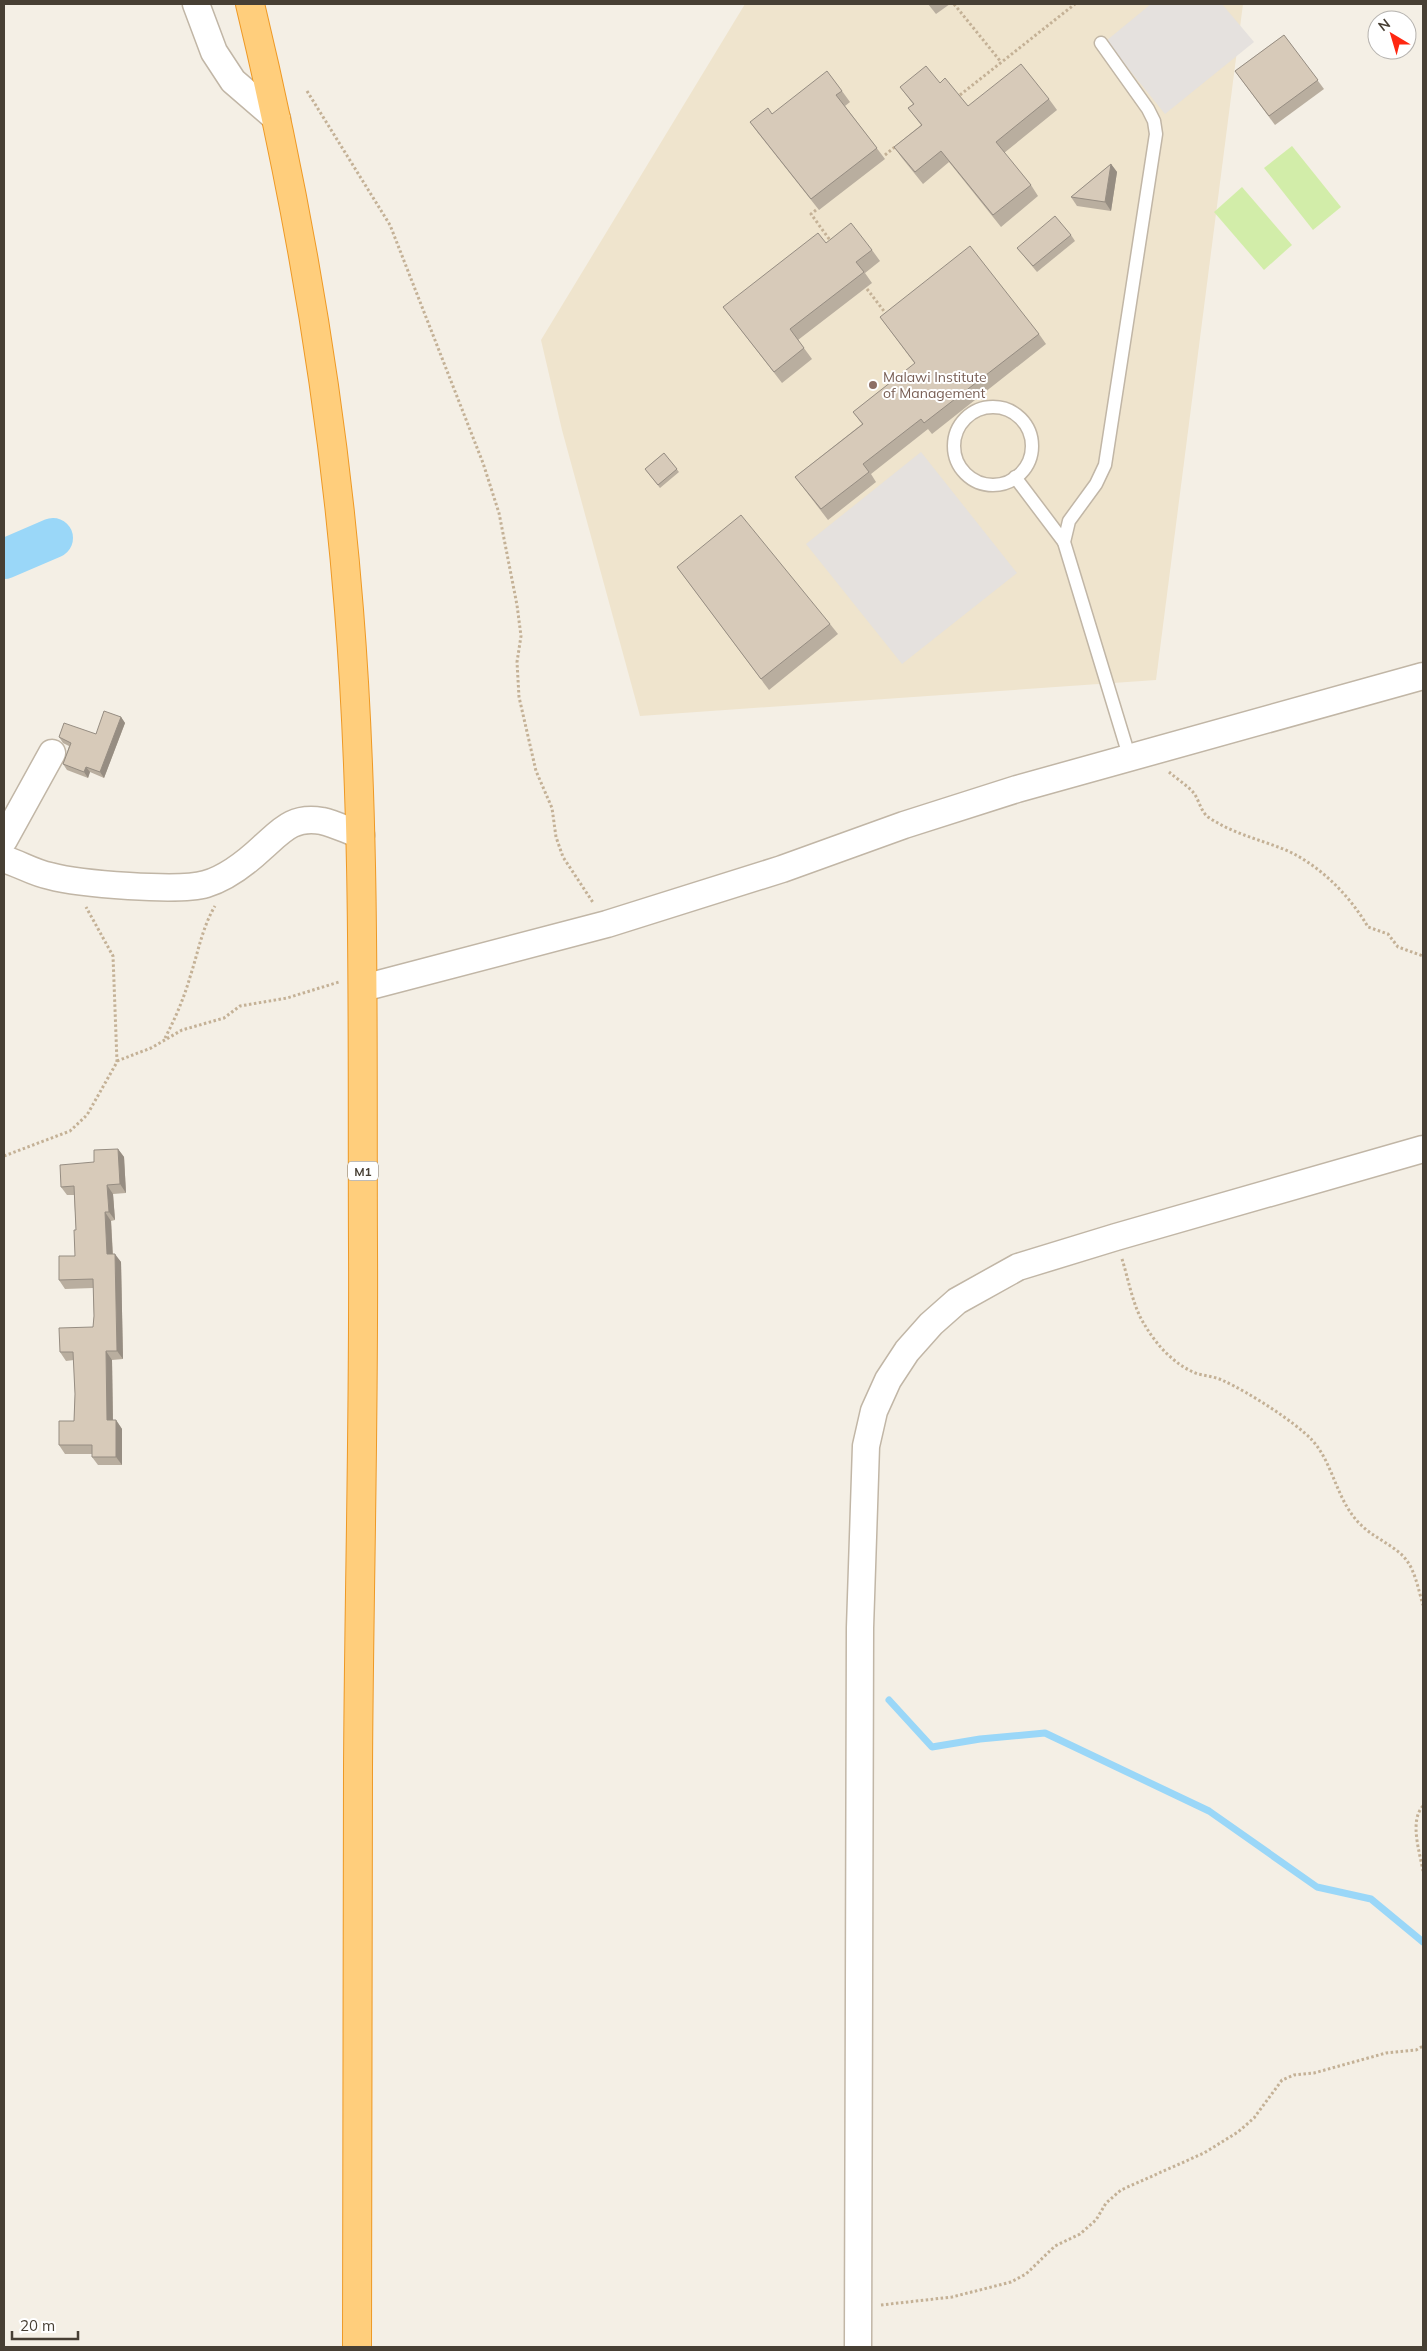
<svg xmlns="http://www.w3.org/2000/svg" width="1427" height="2351" viewBox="0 0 1427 2351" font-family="Mulish,sans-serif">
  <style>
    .education { fill: #efe4cd }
    .green { fill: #d2eda9 }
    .parking { fill: #e5e1de }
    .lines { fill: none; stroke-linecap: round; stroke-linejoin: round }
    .stream { stroke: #9ad7f8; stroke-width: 7 }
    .river { stroke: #9ad7f8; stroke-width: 40 }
    .service-casing { stroke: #c1b6a6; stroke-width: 15 }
    .minor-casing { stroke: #c1b6a6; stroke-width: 29 }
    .trunk-casing { stroke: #ee9925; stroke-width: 30 }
    .path { stroke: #c4b196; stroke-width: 3; stroke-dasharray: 2.5 2.5; stroke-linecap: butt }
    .service { stroke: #fff; stroke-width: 12 }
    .minor { stroke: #fff; stroke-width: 26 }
    .trunk { stroke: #ffce7c; stroke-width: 28 }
    .wall { fill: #b9ae9f }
    .shaded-wall { fill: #968d82 }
    .building { fill: #d7cab9; stroke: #968d82 }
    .education-dot { fill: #8d6e63; stroke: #fff; stroke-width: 2 }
    .labels { text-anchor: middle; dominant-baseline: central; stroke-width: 4; stroke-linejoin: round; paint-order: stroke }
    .shield { fill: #fff; stroke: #7e7971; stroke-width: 1 }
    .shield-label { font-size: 12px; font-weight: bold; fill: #473f34 }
    .education-label { font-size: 14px; fill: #785e54; stroke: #fff; text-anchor: start }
  </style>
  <rect width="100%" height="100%" fill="#f4efe5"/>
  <path class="education" d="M745,4H1243L1156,680L640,716L562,430L541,340Z"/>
  <g class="green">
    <path d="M1292,146L1341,207L1313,230L1264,168Z"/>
    <path d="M1242,187L1292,245L1264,270L1214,212Z"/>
  </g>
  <g class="parking">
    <path d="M1151,4H1222L1254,42L1165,114L1106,41Z"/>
    <path d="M921,452L1017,573L902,664L806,544Z"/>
  </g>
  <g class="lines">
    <path class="stream" d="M889,1700L932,1747L980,1739L1045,1733L1209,1811L1317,1887L1371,1899L1423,1942"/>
    <path class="river" d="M4,559L53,538"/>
    <g class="service-casing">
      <g id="service">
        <path d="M1101,43L1148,109L1154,121L1156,134L1105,465L1096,484L1069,521L1064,542L1130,759"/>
        <circle cx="993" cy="446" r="39"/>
        <path d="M1015,477L1064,542"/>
      </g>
    </g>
    <g class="minor-casing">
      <g id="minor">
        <path d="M196,4L214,52L233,81L277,119"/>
        <path d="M4,840L52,753"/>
        <path d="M4,859C20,864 34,873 50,876C79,884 179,892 206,884C227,878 247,862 263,847C282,830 293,816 322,821C335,824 349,831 361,835"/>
        <path d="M363,988L607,924L782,869L904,825L1017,789L1423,676"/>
        <path d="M858,2347L860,1628L866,1446L874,1411L888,1380L907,1351L931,1324L957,1301L1018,1267L1116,1237L1423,1149"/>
      </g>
    </g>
    <g class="trunk-casing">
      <path id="trunk" d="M250,4C298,203 333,405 349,610C366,822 362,1035 363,1248C364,1421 359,1595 358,1768C357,1961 358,2154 357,2347"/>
    </g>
    <g class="path">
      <path d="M954,4L1001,62"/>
      <path d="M307,91L390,225L483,463L499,513L517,605L521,636L517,662L519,697L536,771L552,808L556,837L563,857L594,904"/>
      <path d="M960,95L1075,4"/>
      <path d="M885,155L896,146"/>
      <path d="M816,210L811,214L832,243"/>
      <path d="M867,289L887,315"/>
      <path d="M1169,772C1176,778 1185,784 1192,791C1199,798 1200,811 1208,817C1230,832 1254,838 1278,847C1315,860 1349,894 1368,927L1388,934L1398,947L1423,956"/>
      <path d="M165,1038C175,1019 184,998 190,977C198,953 202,928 215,906"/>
      <path d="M117,1061L151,1048L182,1030L224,1018L240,1006L287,998L339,982"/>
      <path d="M4,1156L70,1131L87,1115L117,1062L113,956L86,907"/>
      <path d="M1122,1259C1129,1281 1133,1308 1146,1327C1158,1347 1176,1366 1198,1374C1207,1376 1216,1377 1224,1381C1248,1392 1294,1421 1312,1440C1334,1464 1336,1501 1361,1525C1373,1537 1391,1544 1403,1556C1415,1568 1418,1589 1423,1605"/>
      <path d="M1423,1806C1409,1821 1420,1853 1423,1871"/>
      <path d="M881,2305L952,2297L1011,2282L1026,2274L1055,2246L1080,2234L1096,2220L1106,2203L1121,2190L1204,2153L1238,2132L1254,2118L1282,2080L1294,2075L1314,2073L1386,2053L1416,2050L1423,2046"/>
    </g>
    <use href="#service" class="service"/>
    <use href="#minor" class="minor"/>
    <use href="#trunk" class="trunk"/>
  </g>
  <g class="wall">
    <path d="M928,4H950L936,14Z"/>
    <path d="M1284,35L1324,89L1275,125L1235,71Z"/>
    <path d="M940,83L968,106L1049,99L1057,110L1004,153L1031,185L1038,196L1001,227L949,162L923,184L902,158L894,147L921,125L908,108L913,104L900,87Z"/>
    <path d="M842,91L850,102L845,106L885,159L819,210L758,133L750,122Z"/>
    <path d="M1111,164L1117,172L1111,211L1077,206L1071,197Z"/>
    <path d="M1071,235L1075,241L1037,272L1017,248Z"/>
    <path d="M826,243L872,250L880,261L865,273L872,283L798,340L812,359L782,383L723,307Z"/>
    <path d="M880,317L1039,334L1046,344L932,434L928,429L871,474L876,482L828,520L795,477L862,424L853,412L915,364Z"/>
    <path d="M664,453L679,472L660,488L645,469Z"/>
    <path d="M677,567L830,624L838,634L769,690Z"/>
    <path d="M121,717L125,723L104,778L90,772L88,778L67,770L63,764L69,746L63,743L59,737L96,734Z"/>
    <path d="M118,1149L124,1157L126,1193L113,1194L115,1220L111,1221L113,1254L121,1262L123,1359L112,1360L113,1420H116L122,1429V1465H98L92,1457V1454H65L59,1445L74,1421L75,1394L74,1360L66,1361L60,1352L93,1327L94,1316L93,1288L65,1289L59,1280L75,1256L76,1230L74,1195H67L61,1187L94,1162Z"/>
  </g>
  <g class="shaded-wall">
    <path d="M1111,164L1117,172L1111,211L1105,202Z"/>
    <path d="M121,717L125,723L104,778L100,772Z"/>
    <path d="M86,767L90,772L88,778L84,772Z"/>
    <path d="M118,1149L124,1157L126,1193L120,1184Z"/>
    <path d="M107,1185L113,1194L115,1220L109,1212Z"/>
    <path d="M105,1212L111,1221L113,1263L107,1254Z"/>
    <path d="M115,1254L121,1262L123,1359L117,1351Z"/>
    <path d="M106,1351L112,1360L113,1429L107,1420Z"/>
    <path d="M116,1420L122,1429V1465L116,1457Z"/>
  </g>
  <g class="building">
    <path d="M1284,35L1318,80L1269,116L1235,71Z"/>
    <path d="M1021,64L1049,99L996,142L1031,185L993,215L941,151L915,172L894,147L922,125L908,108L914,104L900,87L926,66L940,83L945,78L968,106Z"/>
    <path d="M827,71L842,91L836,95L877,148L811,199L750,122L768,108L772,114Z"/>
    <path d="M1111,164L1105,202L1071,197Z"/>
    <path d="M1055,216L1071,235L1033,266L1017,248Z"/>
    <path d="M851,223L872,250L856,262L864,272L790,329L804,348L774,372L723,307L818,233L826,243Z"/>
    <path d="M970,246L1039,334L924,423L921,419L863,464L869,472L821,509L795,477L863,424L853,412L915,363L880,317Z"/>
    <path d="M664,453L677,469L658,485L645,469Z"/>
    <path d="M741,515L830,624L761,679L677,567Z"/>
    <path d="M104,711L121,717L100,772L86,767L84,772L63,764L71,743L59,737L64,723L96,734Z"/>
    <path d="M118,1149L120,1184L107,1185L109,1212H105L107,1254H115L117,1351H106L107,1420H116V1457H92V1445H59V1421H74L75,1394L73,1352H60L59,1328L93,1327L94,1316L93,1279L59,1280V1256H75L74,1230H76L74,1186L61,1187L60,1165L94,1162V1150Z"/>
  </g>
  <circle class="education-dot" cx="873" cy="385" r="5"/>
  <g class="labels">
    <rect class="shield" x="348" y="1161.5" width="30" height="19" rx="4"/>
    <g class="shield-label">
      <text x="363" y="1171">M1</text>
    </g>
    <g class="education-label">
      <text x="883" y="377">Malawi Institute<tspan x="883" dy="16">of Management</tspan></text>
    </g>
  </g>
  <rect width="1427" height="2351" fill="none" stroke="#473f34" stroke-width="10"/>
  <g transform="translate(1392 35) rotate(322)"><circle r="24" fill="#ffffff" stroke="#b5b2ae"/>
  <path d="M0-4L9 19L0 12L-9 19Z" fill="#ff2711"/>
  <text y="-8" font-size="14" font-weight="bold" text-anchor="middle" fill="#473f34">N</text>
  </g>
  <path d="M12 2331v8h66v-8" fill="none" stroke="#473f34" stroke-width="2.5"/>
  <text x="20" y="2331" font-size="15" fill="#473f34" stroke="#ffffff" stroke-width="4" paint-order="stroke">20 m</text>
</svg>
